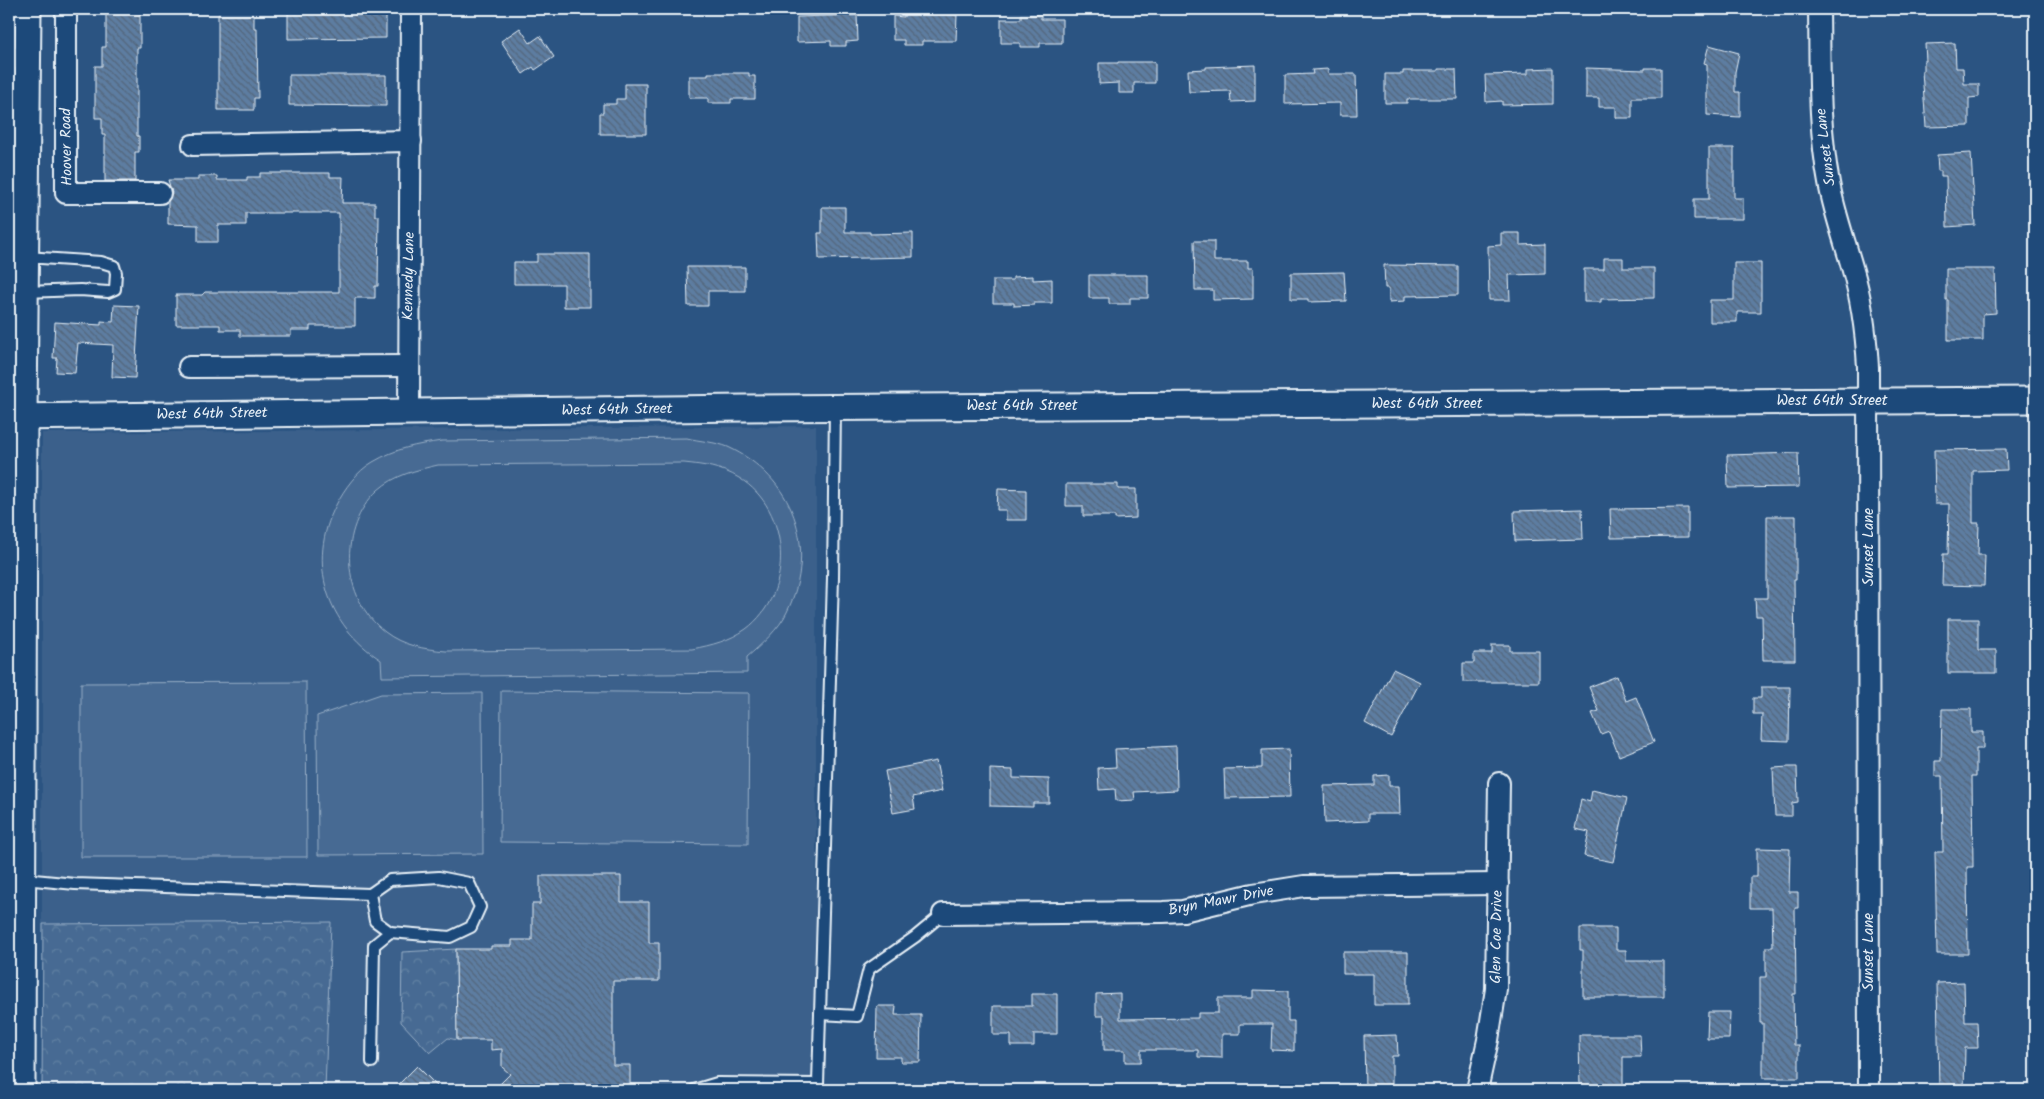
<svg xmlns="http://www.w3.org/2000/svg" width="2044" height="1099" viewBox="0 0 2044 1099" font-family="Kalam,sans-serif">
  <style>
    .built { fill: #3a608b }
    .forest { fill: url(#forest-crowns); stroke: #98aec6 }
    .pitch { fill: #476b93; stroke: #98aec6; fill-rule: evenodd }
    .building { fill: url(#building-back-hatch); stroke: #e8f1f8 }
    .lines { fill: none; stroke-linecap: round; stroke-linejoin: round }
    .service-casing { stroke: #e8f1f8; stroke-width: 14 }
    .minor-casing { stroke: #e8f1f8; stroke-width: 24 }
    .tertiary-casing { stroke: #e8f1f8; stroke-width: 29 }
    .service { stroke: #1f4a7a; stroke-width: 10 }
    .minor { stroke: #1f4a7a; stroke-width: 20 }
    .tertiary { stroke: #1f4a7a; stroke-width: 25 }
    .labels { text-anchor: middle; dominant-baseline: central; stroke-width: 5; stroke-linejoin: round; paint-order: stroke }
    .street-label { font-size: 15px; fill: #e8f1f8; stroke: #1f4a7a }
  </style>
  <defs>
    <pattern id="forest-crowns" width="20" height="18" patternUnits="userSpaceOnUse" patternTransform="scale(1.25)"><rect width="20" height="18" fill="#476b93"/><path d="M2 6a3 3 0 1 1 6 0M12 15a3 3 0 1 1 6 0" fill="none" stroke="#6281a3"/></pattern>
    <pattern id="building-back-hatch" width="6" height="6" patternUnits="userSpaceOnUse" patternTransform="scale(1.25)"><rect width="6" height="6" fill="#5d7da1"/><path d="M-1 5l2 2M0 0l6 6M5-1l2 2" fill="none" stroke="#53657a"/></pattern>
  </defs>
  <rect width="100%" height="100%" fill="#2b5482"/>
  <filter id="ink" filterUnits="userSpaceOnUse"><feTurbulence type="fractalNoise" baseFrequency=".02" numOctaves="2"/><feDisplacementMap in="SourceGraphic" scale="10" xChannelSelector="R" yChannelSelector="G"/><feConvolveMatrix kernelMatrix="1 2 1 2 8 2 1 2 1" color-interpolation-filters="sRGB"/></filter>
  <g filter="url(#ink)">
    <path class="built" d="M816,426V1090H42V433Z"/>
    <g class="forest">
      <path d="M331,922L325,1090H42L43,924Z"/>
      <path d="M456,949L457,1040L448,1038L430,1053L401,1022L402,952Z"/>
    </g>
    <g class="pitch">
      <path d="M687,438C699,441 716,442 728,447C793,477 819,547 787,612C780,628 760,646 747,657V673L382,677L381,660C327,625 306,563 336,505C344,489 357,471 373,462C397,448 415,445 442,441ZM684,463C703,465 721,467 739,478C791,509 795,593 746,629C729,641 712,645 692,649L446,651C424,649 403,646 385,632C341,598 337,528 378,490C395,475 416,470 438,465Z"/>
      <path d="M306,682L307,857H81V683Z"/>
      <path d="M501,691L749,693L748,844L500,842Z"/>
      <path d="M482,693L483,854L318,855L317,716L381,694Z"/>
    </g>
    <g class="building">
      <path d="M106,9H140V48H137V136H139V152H135V181H105V135H102V118H95V66H102V47H106Z"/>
      <path d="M288,9H386V38L288,39Z"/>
      <path d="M904,13L957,15L956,41H922V45H904V40H893V16L904,17Z"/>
      <path d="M218,15H254V28H257L258,98H254V110H218Z"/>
      <path d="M857,15L858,41L846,42V46H831V41L797,42V17Z"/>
      <path d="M1021,15H1041V19H1062V43H1040V47H1020V43H1001V19H1021Z"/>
      <path d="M520,28L530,43L540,36L554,57L535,70L533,67L523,74L501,41Z"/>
      <path d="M1955,43L1956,68H1963L1964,84H1979V97L1969,98V126L1926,127L1922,71H1924V61H1926L1925,44Z"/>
      <path d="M1709,45L1739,53L1735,72V92H1740V117L1707,115V64L1704,63Z"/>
      <path d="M1118,62H1155V83H1134V93H1119V83L1099,84V63H1118Z"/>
      <path d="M1255,65V101L1231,102L1230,91L1189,92L1188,70L1206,69V67Z"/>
      <path d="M1553,68V104L1502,105V101L1486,102L1485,75L1528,74V69Z"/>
      <path d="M1586,68L1645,70V68H1661V98H1632V118H1616V107H1599V98H1586Z"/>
      <path d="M1328,69V74H1356L1357,115H1340V103L1285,104V75L1313,74L1312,70Z"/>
      <path d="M1438,69H1456L1457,99H1407V103H1385V74H1403V71H1438Z"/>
      <path d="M708,73H749V76H755V99H731V103H708V98H689V76H708Z"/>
      <path d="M289,75H386V106L289,105Z"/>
      <path d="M625,84H646V134H600V113H603V104H616V99H625Z"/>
      <path d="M1709,148H1734V198H1743V219H1694V199H1709Z"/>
      <path d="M1971,153L1975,225L1947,227L1946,176H1941V171H1938L1937,155Z"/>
      <path d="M260,173H330V177H343L342,203H375V216H379L378,286H375V298H355V326H310V330H291V336H240V330H220V325H176V295H202L205,292H339V213H246V225H218V242H198V225L168,224V201L172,193L168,180H198V176H217V180H247V177H260Z"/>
      <path d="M822,207H845V232H870V234L913,233V257L819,259L818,233H822Z"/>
      <path d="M1501,233H1520V245L1545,244V274L1509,275L1510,300H1489L1488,246L1501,245Z"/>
      <path d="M1194,241H1214V261H1248V268H1253V299L1213,300V290H1195Z"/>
      <path d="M537,254H590V307H564V284H514V262H537Z"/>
      <path d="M1604,258H1623V268H1654V298L1601,299V302H1584V269H1604Z"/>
      <path d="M1734,263H1761V312H1737V322H1710V300H1734Z"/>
      <path d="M1384,265L1458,266V295L1405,296V301L1389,302V288H1385Z"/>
      <path d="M687,267H745V291H708V306H688Z"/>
      <path d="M1946,269H1995L1996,313L1983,314V340H1948V300H1946Z"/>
      <path d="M1344,272L1346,301L1308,302V299H1291V273Z"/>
      <path d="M1089,275H1148V298H1130V304H1109V298H1089Z"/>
      <path d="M1033,276V280L1052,279V303H1034V305L1014,306V303H993V280H1013V277Z"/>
      <path d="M114,305L139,306L135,378L112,377L113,345L78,343L75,373L56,372L57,358H53L55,322L101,325V321L113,322Z"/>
      <path d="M2006,449L2007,470L1973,471V523H1979L1978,555H1985L1984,586L1942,585L1943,554H1948L1949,504H1935L1934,450Z"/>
      <path d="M1798,453L1799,487L1728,488L1727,455Z"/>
      <path d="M1066,484H1118V489H1136V518L1115,519V516H1083V506H1066Z"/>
      <path d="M998,489L1026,490V520H1006V510H997Z"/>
      <path d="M1688,508V537L1611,538L1610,509Z"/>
      <path d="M1582,509L1583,539L1515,541L1514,511Z"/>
      <path d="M1767,516H1796V580H1794L1795,660H1763L1762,616H1756L1755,598H1767Z"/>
      <path d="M1948,619H1978V650H1996V673H1948Z"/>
      <path d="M1492,645H1510V651H1539V682H1463V663H1474V653H1492Z"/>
      <path d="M1393,669L1420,682L1391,737L1365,723Z"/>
      <path d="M1617,676L1626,701L1636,697L1654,742L1619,756L1609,731L1601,734L1592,713L1599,711L1589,687Z"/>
      <path d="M1761,687H1790L1789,741L1761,740L1762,714H1753V698H1761Z"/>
      <path d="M1942,709H1971V732H1983V749H1976V776H1972L1973,867H1967L1968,954H1937L1935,852H1943L1942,776H1935V761H1941Z"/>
      <path d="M1176,746L1177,790L1134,792L1135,800L1116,801L1115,789L1099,790L1098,768L1116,767L1115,749Z"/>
      <path d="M1289,749L1290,797L1225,798L1224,769L1262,768V750Z"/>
      <path d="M936,761L942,791L913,797L915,809L893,813L885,771Z"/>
      <path d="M1789,767H1797L1798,802L1792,803V816H1775L1773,768Z"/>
      <path d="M990,769L1013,770V778L1049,779V803H1033V807L990,806Z"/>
      <path d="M1389,775V786H1399L1400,814H1368V821L1325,823L1324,786L1374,785V776Z"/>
      <path d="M1592,790L1627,798L1613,862L1584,856L1589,832L1575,829L1581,799L1590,802Z"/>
      <path d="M1757,848L1790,849L1789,892H1798V908H1795L1796,994H1793L1794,1045H1799V1078H1763V1023H1760V977H1766V947H1773L1772,908H1750V877H1757Z"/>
      <path d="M540,876H621V902H649V943H659V981H613V1065H630V1090H494L510,1074L502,1067V1049L491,1050V1040H457L456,949H491V946H512V940H532V904H540Z"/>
      <path d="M1580,928H1616V950H1626V961H1664V997H1583V950H1580Z"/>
      <path d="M1343,952H1408V1005H1374V974H1343Z"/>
      <path d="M1964,982L1965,1022H1977L1978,1048H1965L1964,1090H1939L1937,983Z"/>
      <path d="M1253,990L1288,991V1021H1294V1051L1271,1050L1272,1024H1240V1034H1222V1058L1198,1057V1050H1141V1062H1125V1050H1104V1016H1096V994L1120,993V1019L1198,1018V1013H1218V998H1253Z"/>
      <path d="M1032,994H1057V1034H1034V1046H1011V1035H993V1006H1032Z"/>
      <path d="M877,1006H896L895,1015H921L920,1062H901V1057H876Z"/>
      <path d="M1708,1012H1730L1729,1039H1707Z"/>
      <path d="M1397,1035L1398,1056H1392V1090H1365L1364,1036Z"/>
      <path d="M1579,1035H1640L1641,1057H1623V1090H1580Z"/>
      <path d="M417,1066L441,1090H393Z"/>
    </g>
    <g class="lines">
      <g class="service-casing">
        <g id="service">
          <path d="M25,292L80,290L108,292L115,289L116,273L114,266L101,262L26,257"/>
          <path d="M835,408L833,578L820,1014L857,1016L869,969L915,937L943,914"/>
          <path d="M24,879L75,884L370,894L390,880L439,877L469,883L480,907L471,927L450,937L390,932L374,945L372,1062"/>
          <path d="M370,894L375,921L390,932"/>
          <path d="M694,1090L717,1083L818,1084L820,1014"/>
        </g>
      </g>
      <g class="minor-casing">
        <g id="minor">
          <path d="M66,9V193H160"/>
          <path d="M1819,9C1820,67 1818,125 1829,183C1834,211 1844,239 1852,267C1862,300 1866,333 1868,367L1869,1090"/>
          <path d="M9,58H28"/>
          <path d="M193,145L411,141"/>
          <path d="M189,367L409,366"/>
          <path d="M409,412L411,9"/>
          <path d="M943,914L1163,912L1183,911L1253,894L1304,886L1498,884"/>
          <path d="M1477,1090L1488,1040L1496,989L1499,783"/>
        </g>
      </g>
      <g class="tertiary-casing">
        <g id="tertiary">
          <path d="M9,417L745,408L2035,400"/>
          <path d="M22,1090L24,417L28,9"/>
        </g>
      </g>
      <use href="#service" class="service"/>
      <use href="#minor" class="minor"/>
      <use href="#tertiary" class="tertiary"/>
    </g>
  </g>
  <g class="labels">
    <g class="street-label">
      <text transform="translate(67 147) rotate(-91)">Hoover Road</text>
      <text transform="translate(1826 147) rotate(-97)">Sunset Lane</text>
      <text transform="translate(409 276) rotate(-89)">Kennedy Lane</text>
      <text x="1832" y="401">West 64th Street</text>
      <text x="1427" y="404">West 64th Street</text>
      <text x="1022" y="406">West 64th Street</text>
      <text transform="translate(617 410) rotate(-1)">West 64th Street</text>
      <text transform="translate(212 414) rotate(-1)">West 64th Street</text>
      <text transform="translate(1869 547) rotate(-90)">Sunset Lane</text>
      <text transform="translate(1221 901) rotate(-11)">Bryn Mawr Drive</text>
      <text transform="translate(1497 937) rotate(-89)">Glen Coe Drive</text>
      <text transform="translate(1869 952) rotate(-90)">Sunset Lane</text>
    </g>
  </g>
  <rect width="2044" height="1099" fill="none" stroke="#1f4a7a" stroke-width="30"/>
  <rect x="15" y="15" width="2014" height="1069" fill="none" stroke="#e8f1f8" stroke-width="2" filter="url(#ink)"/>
</svg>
